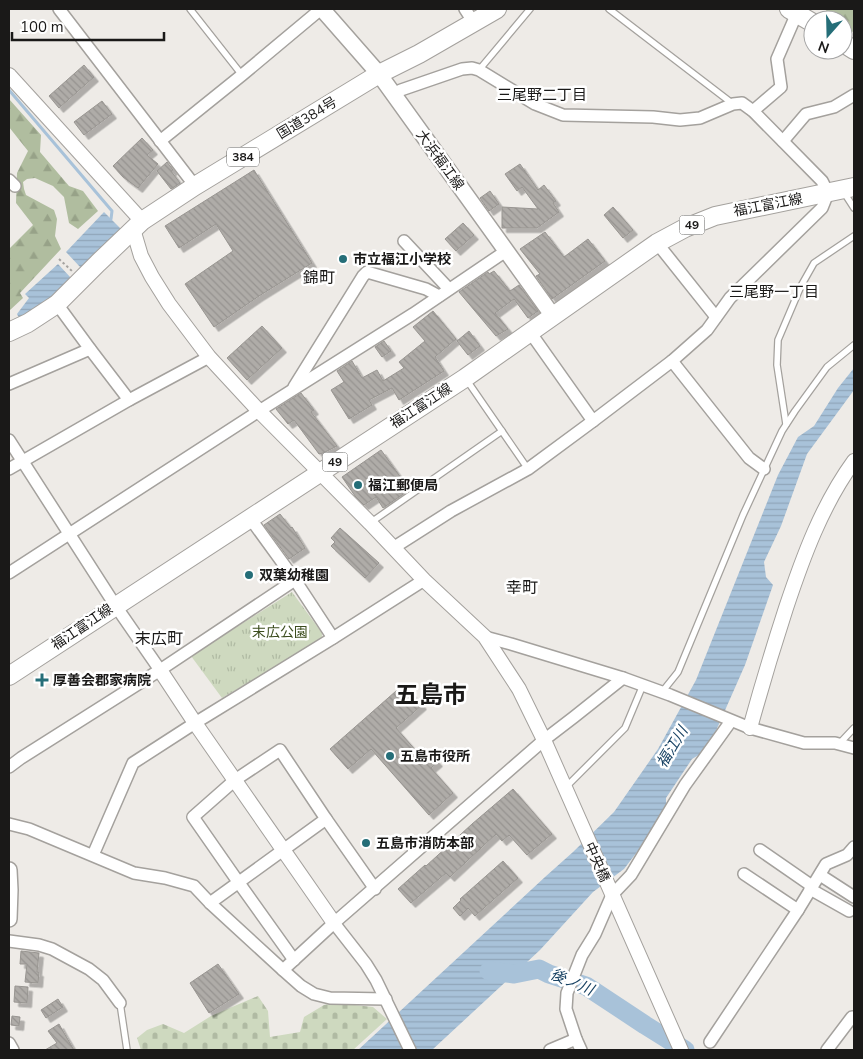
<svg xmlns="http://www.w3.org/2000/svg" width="863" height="1059" viewBox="0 0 863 1059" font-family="'Nunito Sans','Noto Sans JP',sans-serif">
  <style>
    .grass { fill: url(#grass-tufts) }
    .forest { fill: url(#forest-firs) }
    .cemetery { fill: url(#cemetery-stones) }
    .water { fill: url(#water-rules) }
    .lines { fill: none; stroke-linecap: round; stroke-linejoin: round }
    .stream { stroke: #a8c2d9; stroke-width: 3 }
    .river { stroke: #a8c2d9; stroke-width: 19 }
    .building { fill: url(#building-back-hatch); stroke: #989591; filter: url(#shadow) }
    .service-casing { stroke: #a4a19d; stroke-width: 8 }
    .minor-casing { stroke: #a4a19d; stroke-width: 14 }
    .tertiary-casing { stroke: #a4a19d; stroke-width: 16 }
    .secondary-casing { stroke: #a4a19d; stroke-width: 18 }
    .primary-casing { stroke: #a4a19d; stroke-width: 20 }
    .trunk-casing { stroke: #a4a19d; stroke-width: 20 }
    .path { stroke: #a5a3a0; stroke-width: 2; stroke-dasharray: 2.5 2.5; stroke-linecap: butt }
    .service { stroke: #fff; stroke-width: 5.5 }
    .minor { stroke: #fff; stroke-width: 11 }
    .tertiary { stroke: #fff; stroke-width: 14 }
    .secondary { stroke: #fff; stroke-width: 15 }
    .primary { stroke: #fff; stroke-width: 18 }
    .trunk { stroke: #fff; stroke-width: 18 }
    .poi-dot { fill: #256e78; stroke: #fff; stroke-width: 2 }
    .labels { text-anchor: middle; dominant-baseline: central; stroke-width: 5; stroke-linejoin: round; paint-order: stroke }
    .shield { fill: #fff; stroke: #5f5e5d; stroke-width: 1 }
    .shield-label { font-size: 12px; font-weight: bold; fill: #1a1918 }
    .street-label { font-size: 14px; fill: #1a1918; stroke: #fff }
    .poi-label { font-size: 14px; font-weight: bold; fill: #1a1918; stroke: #fff; text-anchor: start }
    .park-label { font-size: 14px; fill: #3c4d1e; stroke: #fff }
    .neighbourhood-label { font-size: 15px; fill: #1a1918; stroke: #fff }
    .water-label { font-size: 15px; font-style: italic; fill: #184263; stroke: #fff }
    .quarter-label { font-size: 16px; fill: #1a1918; stroke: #fff }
    .town-label { font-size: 24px; font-weight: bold; fill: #1a1918; stroke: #fff }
  </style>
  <defs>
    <pattern id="grass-tufts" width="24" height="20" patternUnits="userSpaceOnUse" patternTransform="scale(1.25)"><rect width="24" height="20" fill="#ced9bf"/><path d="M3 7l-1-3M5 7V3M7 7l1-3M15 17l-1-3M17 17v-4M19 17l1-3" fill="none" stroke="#b0baa3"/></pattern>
    <pattern id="forest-firs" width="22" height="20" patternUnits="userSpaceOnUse" patternTransform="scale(1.25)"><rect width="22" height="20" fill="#b0bd9f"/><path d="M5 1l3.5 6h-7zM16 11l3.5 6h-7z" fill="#97a288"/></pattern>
    <pattern id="cemetery-stones" width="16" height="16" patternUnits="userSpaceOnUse" patternTransform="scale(1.25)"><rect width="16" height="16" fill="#ced9bf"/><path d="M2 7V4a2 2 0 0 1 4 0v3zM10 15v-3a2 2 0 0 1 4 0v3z" fill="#b0baa3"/></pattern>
    <pattern id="water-rules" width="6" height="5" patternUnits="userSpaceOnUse" patternTransform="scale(1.25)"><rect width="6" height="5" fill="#a8c2d9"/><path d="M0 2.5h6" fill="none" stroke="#90a6ba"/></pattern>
    <pattern id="building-back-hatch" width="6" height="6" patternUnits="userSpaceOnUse" patternTransform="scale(1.25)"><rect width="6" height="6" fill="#afaca8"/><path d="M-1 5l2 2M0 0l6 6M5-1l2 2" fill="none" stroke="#969390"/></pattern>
    <filter id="shadow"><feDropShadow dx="4.5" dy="4.5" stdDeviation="0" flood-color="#0004"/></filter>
  </defs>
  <rect width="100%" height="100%" fill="#eeebe7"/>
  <path class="grass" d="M292,592L322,633V637L320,640L222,698L191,656Z"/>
  <g class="forest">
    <path d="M825,9H854V33L843,24V20C835,20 830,16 825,9Z"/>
    <path d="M9,99L41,135L40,152L69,186L83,191L98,211L78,229L69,223L64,197L53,186L35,178L27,179L23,182L24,189L26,195L54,210L57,219L55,236L61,249L20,293L23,298L9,311V249L33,225L16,203L17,173L28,151L9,127Z"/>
  </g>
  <path class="cemetery" d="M258,996L268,1011L270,1037L300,1032L304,1017L324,1005L336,1003L373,1007L387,1019L353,1050H141L137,1038L147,1030L163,1024L184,1033L211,1016Z"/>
  <g class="water">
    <path d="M104,212L121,229L81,268L66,252Z"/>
    <path d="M58,264L71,278L42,307L19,318L17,314L29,298L25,294Z"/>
    <path d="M854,368V390L807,454L781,526L764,562L766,577L773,585L745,665L715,733L702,753L692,759L666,798V803L672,800L657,826L624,869L593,892L540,950L432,1050H358L545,877L573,852L614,812L658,749L696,680L778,475L798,437L814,426L838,388Z"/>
  </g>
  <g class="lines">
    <path class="stream" d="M9,90L112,211L111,219"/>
    <path class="river" d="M489,971L514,974L539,969L549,974L586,986L645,1025L685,1050"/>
  </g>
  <g class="building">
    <path d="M84,65L94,77L59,108L49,96Z"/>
    <path d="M102,101L112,114L84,135L74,122Z"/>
    <path d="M142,138L153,150L147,155L158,164L138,188L123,177L113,166Z"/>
    <path d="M167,162L173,170L171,171L180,183L171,189L157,171Z"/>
    <path d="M520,164L538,190L544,185L556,201L553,203L559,212L537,228H502V207L538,209L522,187L517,191L505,174Z"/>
    <path d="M254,170L312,263L259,296L214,327L185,284L233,251L216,224L179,248L165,226Z"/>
    <path d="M490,191L499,204L489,211L480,198Z"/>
    <path d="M613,207L633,230L623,238L604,215Z"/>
    <path d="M463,223L474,235L456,251L445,239Z"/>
    <path d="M545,232L564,257L588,239L605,261L552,299L536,276L540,274L520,249Z"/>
    <path d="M494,271L510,291L519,285L538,311L528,318L514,299L495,313L508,329L496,336L459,292L488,272L489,274Z"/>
    <path d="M433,311L456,339L435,357L444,371L399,400L392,388L369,400L372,405L349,419L331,390L344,382L337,371L352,361L362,378L377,370L383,381L404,368L399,362L425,341L413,327Z"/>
    <path d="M262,326L282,348L247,380L227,358Z"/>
    <path d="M469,331L480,346L468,355L457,341Z"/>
    <path d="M384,341L391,351L382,357L375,347Z"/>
    <path d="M301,393L314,410L311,412L337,446L323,453L319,454L294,420L288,424L276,409Z"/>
    <path d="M381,450L404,482L407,480L412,488L383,508L376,497L364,505L355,496L342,477Z"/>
    <path d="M280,514L291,528L292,527L305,548L289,559L264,525Z"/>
    <path d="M340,528L379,563L365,578L331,546L335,542L331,538Z"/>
    <path d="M404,684L422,705L396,728L418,753L425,748L438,762L431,768L453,793L429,815L371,749L348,769L330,749Z"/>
    <path d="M513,789L552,834L527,855L509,835L502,841L496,834L450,877L446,873L411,903L398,889L425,865L426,866L472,824Z"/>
    <path d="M503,861L518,878L475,916L468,908L460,916L453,908L461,900L460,899Z"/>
    <path d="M21,951L39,953L37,972H39L38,983L25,982L27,964H20Z"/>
    <path d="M218,964L239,994L209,1013L190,983Z"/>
    <path d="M15,986L28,987L27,1003L14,1002Z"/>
    <path d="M58,999L63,1007L46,1018L41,1010Z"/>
    <path d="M12,1016L20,1017L19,1026L11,1025Z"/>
    <path d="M59,1024L64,1033L74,1050H45L57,1043L48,1031Z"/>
  </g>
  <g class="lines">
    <g class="service-casing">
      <g id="service">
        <path d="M190,9L242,75"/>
        <path d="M609,9L733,104"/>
        <path d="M479,70L530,9"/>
        <path d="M843,191L854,208"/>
        <path d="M466,379L528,469"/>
        <path d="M786,424L777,365L778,340L801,286L814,263L854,236"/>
        <path d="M370,523L502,431"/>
        <path d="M662,692L678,672L743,515L782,431L795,411L827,367L854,345"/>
        <path d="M839,744L854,728"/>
        <path d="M566,787L625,728L643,685"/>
        <path d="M120,1003L127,1050"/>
      </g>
    </g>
    <g class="minor-casing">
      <g id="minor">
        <path d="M59,9L195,186"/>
        <path d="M465,9L474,23"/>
        <path d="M393,94L401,90L462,69L472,68L479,70L535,104L563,115L653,117L680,120L700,118L733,104L742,103L753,111L822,181L828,193L822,208L730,298L707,330L672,361L593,421L528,469L451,511L393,548"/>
        <path d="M753,111L781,87L777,59L797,13"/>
        <path d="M160,141L242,75L321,9"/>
        <path d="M783,141L806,114L834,107L854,95"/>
        <path d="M9,180L15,186"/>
        <path d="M404,241L449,289"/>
        <path d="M657,243L716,317"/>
        <path d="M57,304L90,349L129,400"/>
        <path d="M530,332L593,421"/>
        <path d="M672,361L749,458L764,469"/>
        <path d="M9,384L90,349"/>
        <path d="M294,387L363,276L367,272L426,289L439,296"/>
        <path d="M9,440L115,605L160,670"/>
        <path d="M9,469L129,400L209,357"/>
        <path d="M250,518L295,580L333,638"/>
        <path d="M9,573L259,411L413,314L506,251"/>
        <path d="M485,637L511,644L623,678L670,695L750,728L804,743H835L854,748"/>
        <path d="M9,767L21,758L160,670L295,580"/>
        <path d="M326,819L375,889"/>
        <path d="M9,824L29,829L134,873L165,878L194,886L210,903L283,970L301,986L314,994L330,998L386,999"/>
        <path d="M760,850L812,886"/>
        <path d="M93,855L133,763L195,723L333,638L424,580"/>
        <path d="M744,874L798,910"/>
        <path d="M820,875L854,897"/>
        <path d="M810,889L849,911"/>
        <path d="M210,903L326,819L280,750L235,780L193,817L239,883L294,960"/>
        <path d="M334,923L366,964L376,980L410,1050"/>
        <path d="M9,941L39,945L52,949L89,969L103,980L120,1003"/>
        <path d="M283,970L334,923L544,740L574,717L623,678"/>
        <path d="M710,1042L798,910L826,864L847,855L854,847"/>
        <path d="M9,1043L13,1050"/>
        <path d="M550,1050L576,1039"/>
        <path d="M581,1050L576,1039L566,1009L567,993L582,955L595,934L612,895L631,875L685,785L731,721"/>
        <path d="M827,1050L852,1017H854"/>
      </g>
    </g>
    <g class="tertiary-casing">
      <g id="tertiary">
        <path d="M9,75L142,221"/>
        <path d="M133,229L141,256L152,277L169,304L209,357L259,411L370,523L424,580L485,637L519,689L544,740L681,1050"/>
        <path d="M160,670L195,723L334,923"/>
        <path d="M750,728C761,688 773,648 786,608C803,557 822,505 854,461"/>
      </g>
    </g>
    <g class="secondary-casing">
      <g id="secondary">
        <path d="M322,9L379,74L553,316"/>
        <path d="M9,870L10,890L9,919"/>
      </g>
    </g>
    <g class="primary-casing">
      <path id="primary" d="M9,676L465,378L657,243L685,228L715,216L854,187"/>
    </g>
    <g class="trunk-casing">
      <g id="trunk">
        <path d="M789,9L813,23"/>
        <path d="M843,43L854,50"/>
        <path d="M9,332L28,323L57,304L98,263L142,221L195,186L379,74L419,54L497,9"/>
      </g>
    </g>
    <path class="path" d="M59,259L72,271"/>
    <use href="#service" class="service"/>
    <use href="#minor" class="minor"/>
    <use href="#tertiary" class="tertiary"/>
    <use href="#secondary" class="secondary"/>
    <use href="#primary" class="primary"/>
    <use href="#trunk" class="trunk"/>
  </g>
  <g class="poi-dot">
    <circle cx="343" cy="259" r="5"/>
    <circle cx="358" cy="485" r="5"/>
    <circle cx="249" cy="575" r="5"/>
    <path d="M39.5 672.5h5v5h5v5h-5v5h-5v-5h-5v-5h5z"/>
    <circle cx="390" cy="756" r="5"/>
    <circle cx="366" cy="843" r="5"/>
  </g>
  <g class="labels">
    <g class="shield">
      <rect x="227" y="147.5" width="32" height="19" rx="4"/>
      <rect x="679.5" y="215.5" width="25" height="19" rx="4"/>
      <rect x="322.5" y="452.5" width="25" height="19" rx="4"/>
    </g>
    <g class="shield-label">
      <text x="243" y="157">384</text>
      <text x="692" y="225">49</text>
      <text x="335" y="462">49</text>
    </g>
    <g class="street-label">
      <text transform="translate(307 118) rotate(-31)">国道384号</text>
      <text transform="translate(440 160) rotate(54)">大浜福江線</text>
      <text transform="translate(768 205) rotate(-11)">福江富江線</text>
      <text transform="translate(421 406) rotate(-33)">福江富江線</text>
      <text transform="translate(82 627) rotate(-34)">福江富江線</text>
      <text transform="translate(597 862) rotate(66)">中央橋</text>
    </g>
    <g class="poi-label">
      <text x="353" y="259">市立福江小学校</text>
      <text x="368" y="485">福江郵便局</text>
      <text x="259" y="575">双葉幼稚園</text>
      <text x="53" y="680">厚善会郡家病院</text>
      <text x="400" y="756">五島市役所</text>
      <text x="376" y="843">五島市消防本部</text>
    </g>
    <g class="park-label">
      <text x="280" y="632">末広公園</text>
    </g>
    <g class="neighbourhood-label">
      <text x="542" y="95">三尾野二丁目</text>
      <text x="774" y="292">三尾野一丁目</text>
    </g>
    <g class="water-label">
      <text transform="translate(672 747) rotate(-59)">福江川</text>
      <text transform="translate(572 982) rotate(23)">後ノ川</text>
    </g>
    <g class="quarter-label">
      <text x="319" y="278">錦町</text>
      <text x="522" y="588">幸町</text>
      <text x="159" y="639">末広町</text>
    </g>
    <g class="town-label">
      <text x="431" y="695">五島市</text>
    </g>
  </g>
  <rect width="863" height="1059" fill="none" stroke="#1a1918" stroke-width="20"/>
  <g transform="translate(828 35) rotate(200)"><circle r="24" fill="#ffffff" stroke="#a3a3a3"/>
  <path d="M0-4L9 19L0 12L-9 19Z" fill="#256e78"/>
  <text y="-8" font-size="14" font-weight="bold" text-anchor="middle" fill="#1a1918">N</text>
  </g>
  <path d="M12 32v8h152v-8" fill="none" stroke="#1a1918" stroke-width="2.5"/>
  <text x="20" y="32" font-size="15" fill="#1a1918" stroke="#ffffff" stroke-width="4" paint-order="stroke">100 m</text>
</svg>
